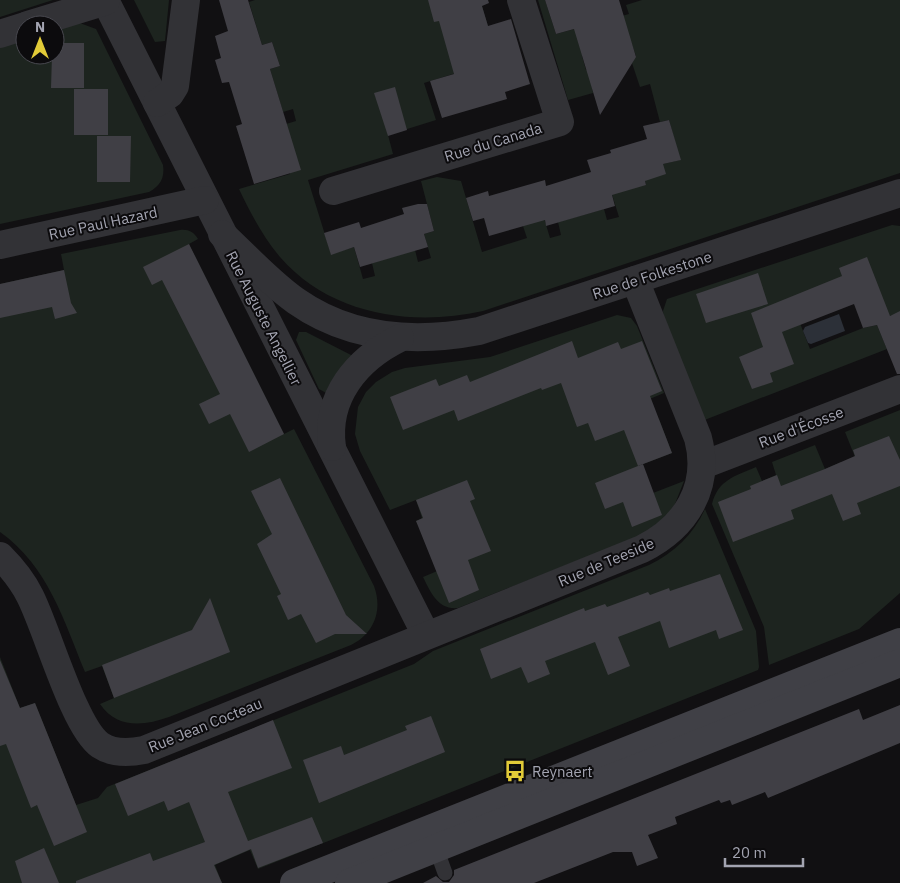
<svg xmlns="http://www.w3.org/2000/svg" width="900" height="883" viewBox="0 0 900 883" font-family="'IBM Plex Sans',sans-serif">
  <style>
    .green { fill: #1d241f }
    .water { fill: #2c3038 }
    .building { fill: #403f45 }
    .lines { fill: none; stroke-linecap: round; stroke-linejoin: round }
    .service { stroke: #323236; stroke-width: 15 }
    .minor { stroke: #323236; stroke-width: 28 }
    .secondary { stroke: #404046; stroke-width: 28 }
    .labels { text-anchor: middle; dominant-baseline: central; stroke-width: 4; stroke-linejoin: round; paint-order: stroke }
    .street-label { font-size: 15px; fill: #a3a4b1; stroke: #0c0b0d }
    .poi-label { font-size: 15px; fill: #a3a4b1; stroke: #0c0b0d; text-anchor: start }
  </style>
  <rect width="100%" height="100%" fill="#111012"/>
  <g class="green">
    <path d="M0,0H53L0,17Z"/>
    <path d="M134,0H169L165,41L155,42Z"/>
    <path d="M255,0H480L488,26L469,69L424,83L436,120L388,135L393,154L308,180L331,254L354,247L363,279L375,276L372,263L415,250L418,262L431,258L424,234L434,231L421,181L437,177L461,181L482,252L527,238L519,214L541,208L550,238L561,235L558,222L604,209L607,220L619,217L609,185H646L645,181L663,164L680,160L669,120L660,122L650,84L640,87L632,63L636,56L631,42L582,56L586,70L589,69L593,93L568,100L538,0H545L556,34L629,14L626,5L642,0H900V173L483,311C412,327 330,315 280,257C263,237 250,212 239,189L290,174L286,124L296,121L293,109L283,112L270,69L280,66L272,42L262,45L249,2Z"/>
    <path d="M77,22L96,29L163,165C165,178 160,186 149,192L0,224V46L25,38V55H55V29Z"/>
    <path d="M892,225L900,226V313L890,316L842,276L798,318L810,349L863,328L877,325L887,349L702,421L664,320L663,311L667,299Z"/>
    <path d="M180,230C188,229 194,232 198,239L189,244L284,434L294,429L374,586C383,610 374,634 351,645L169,717C144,726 117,729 100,704L114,698L102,666L85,672C64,621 48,566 0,532V284L64,270L61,254Z"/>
    <path d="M617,315L631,318L637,326L664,393L645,401L651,422L659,419L672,453L638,466L653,493L684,481L673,509L647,533L458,608C438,610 431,593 423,577L442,569L416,521L422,518L416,500L390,510L360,451L355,434L358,407L366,392L376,382L392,372L405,368L490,357Z"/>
    <path d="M299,332H306L353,356L328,394L319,389L296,340Z"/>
    <path d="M900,410V593L859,629L769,665L764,627L712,504C718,480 735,476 756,467L762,481L776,475L772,462L815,445L825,469L841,462H857L845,432Z"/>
    <path d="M705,509L756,631L759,667L758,670L258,869L250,850L215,865L222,883H0V657L20,708L35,703L76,805L98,798L107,787L414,664L433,651L649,565C674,553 693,535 705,509Z"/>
  </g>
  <path class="water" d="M839,314L845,331L811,344L808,343L803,331L805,327Z"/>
  <g class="building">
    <path d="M219,0H248L262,45L272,42L280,66L270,69L301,170L254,184L236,126L242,124L229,82L222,83L215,60L221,58L215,36L228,31Z"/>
    <path d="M428,0H488L489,3L482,6L488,26L511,19L530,84L505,92L507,99L442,118L430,81L454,74L439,21L434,22Z"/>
    <path d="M545,0H619L636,57L600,115L574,29L556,34Z"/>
    <path d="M55,43H84V88H51L52,55H55Z"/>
    <path d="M395,87L407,130L388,136L374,93Z"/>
    <rect x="74" y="89" width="34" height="46"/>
    <path d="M669,120L681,160L663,164L666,174L645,181L646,185L612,195L615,206L546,226L545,220L489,236L484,218L473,221L466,198L488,191L489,196L545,180L546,186L591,172L587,160L611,153L610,150L647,139L643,126Z"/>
    <path d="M97,136H131L130,182H97Z"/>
    <path d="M418,204H427L434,231L424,234L428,247L360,267L354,247L331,255L324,233L359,222L361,228L404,214L402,208Z"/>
    <path d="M189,244L284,434L249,452L230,414L209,424L199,404L220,394L162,280L152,285L143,267Z"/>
    <path d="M867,257L890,316L900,311V374H897L877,325L863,328L854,304L782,332L794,364L770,373L773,382L752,389L739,357L763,347L751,313L842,276L839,268Z"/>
    <path d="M64,270L71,303L77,313L55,319L52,307L0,318V284Z"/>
    <path d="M758,273L768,304L706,323L696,294Z"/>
    <path d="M572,341L578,358L618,342L621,349L642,341L662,391L650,396L672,453L638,466L624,430L595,441L588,423L577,427L561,383L542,390L541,388L458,421L454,410L403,430L390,397L436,379L439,386L467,375L470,382Z"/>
    <path d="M889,436L900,460V486L857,503L861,514L843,521L832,494L791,510L794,519L733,542L718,502L751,489L750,486L777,475L781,486L825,469L855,456L853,450Z"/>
    <path d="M643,464L662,515L632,527L623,502L605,509L595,483Z"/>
    <path d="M280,478L346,615L367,634H335L316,643L301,614L288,620L277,596L281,594L257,544L272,534L251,491Z"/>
    <path d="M467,480L475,499L470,501L491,551L468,560L479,590L449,603L416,521L423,518L416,500Z"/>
    <path d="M720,574L743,630L719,639L716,630L669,648L660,621L618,637L630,666L608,675L595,642L545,661L550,674L528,683L521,667L491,679L480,649L584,608L585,611L605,604L607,607L648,592L650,595L669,588L670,591Z"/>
    <path d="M210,598L230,652L114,698L102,665L192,630Z"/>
    <path d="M0,660L20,708L35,703L87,832L54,846L37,805L31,808L6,744L0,746Z"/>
    <path d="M900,705V743L768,798L765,792L732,805L730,800L721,803L719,800L675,817L677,824L648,835L658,858L637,866L632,852H613L534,883H423L436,876L443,882H449L454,875V870L859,709L863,720Z"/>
    <path d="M431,716L445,752L319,803L303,760L341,746L344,755L407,730L405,726Z"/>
    <path d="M273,720L292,768L228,792L248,841L312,817L323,843L258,868L251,849L214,865L222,883H76V881L150,853L153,861L205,842L189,802L168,811L164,801L128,816L115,784Z"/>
    <path d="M44,848L59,883H22L15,861Z"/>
  </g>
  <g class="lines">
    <path class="service" d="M436,848L445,873"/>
    <g class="minor">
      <path d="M105,0L426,635"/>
      <path d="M28,25L106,1"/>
      <path d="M0,34L25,26"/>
      <path d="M157,103L170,94L175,86L186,0"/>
      <path d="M333,191L560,122L521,0"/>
      <path d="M222,234C246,256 269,282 296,301C350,339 416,343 479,331L900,193"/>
      <path d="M0,245L205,200"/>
      <path d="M332,447C325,397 357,359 400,338"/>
      <path d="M703,465L900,389"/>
      <path d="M0,556C12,568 22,580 30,596C47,629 74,727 100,745C113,754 129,753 144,750L642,549C686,527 711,487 698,438L635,280"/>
    </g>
    <g class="secondary">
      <path d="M294,883L900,642"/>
      <path d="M349,883L900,663"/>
    </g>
  </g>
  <defs>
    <g id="bus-bare" transform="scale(1.725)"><path d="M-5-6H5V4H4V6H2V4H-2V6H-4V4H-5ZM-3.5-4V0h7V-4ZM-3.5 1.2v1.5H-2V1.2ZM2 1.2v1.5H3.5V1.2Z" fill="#e2cb38" stroke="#0c0b0d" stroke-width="2.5" paint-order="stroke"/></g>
  </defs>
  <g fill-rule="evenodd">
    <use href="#bus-bare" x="515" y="771"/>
  </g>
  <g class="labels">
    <g class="street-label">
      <text transform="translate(493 142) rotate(-17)">Rue du Canada</text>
      <text transform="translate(103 223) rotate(-12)">Rue Paul Hazard</text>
      <text transform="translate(652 275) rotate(-18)">Rue de Folkestone</text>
      <text transform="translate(264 318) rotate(63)">Rue Auguste Angellier</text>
      <text transform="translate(801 427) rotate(-21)">Rue d'Écosse</text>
      <text transform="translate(606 562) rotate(-23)">Rue de Teeside</text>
      <text transform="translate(205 725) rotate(-22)">Rue Jean Cocteau</text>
    </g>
    <g class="poi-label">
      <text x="532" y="771">Reynaert</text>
    </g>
  </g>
  <g transform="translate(40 40)"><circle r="24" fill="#0c0b0d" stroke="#48484f"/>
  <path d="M0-4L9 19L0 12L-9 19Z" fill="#e2cb38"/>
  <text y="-8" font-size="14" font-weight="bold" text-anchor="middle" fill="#a3a4b1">N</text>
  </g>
  <path d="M725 858v8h78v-8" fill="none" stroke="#a3a4b1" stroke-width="2.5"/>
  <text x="732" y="858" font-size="15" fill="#a3a4b1" stroke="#0c0b0d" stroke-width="4" paint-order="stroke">20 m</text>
</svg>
